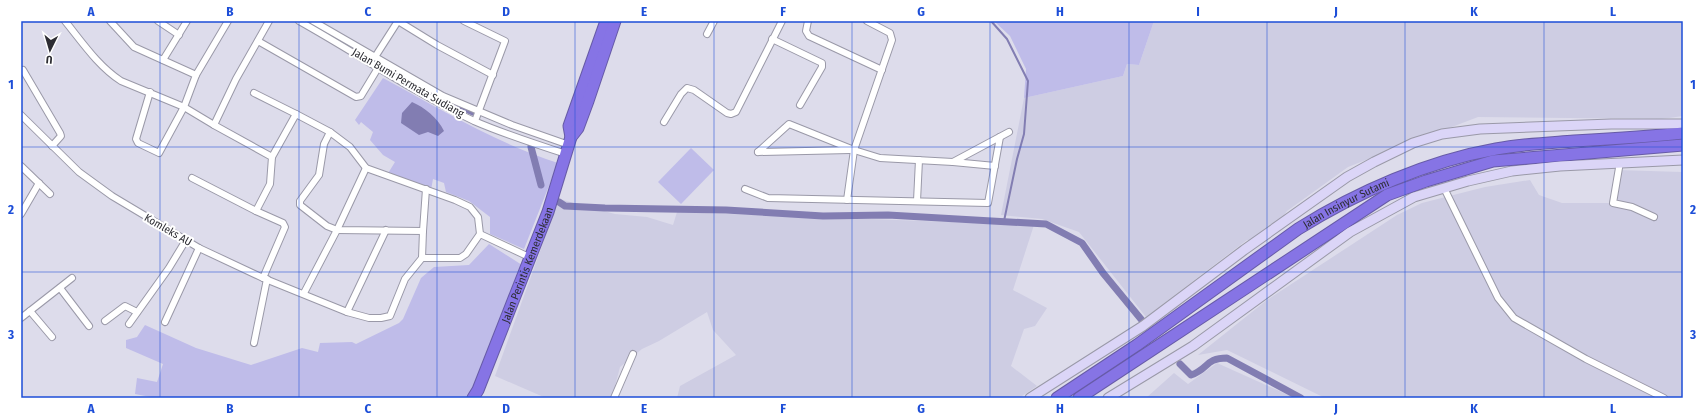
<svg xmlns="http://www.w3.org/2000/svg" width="1704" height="419" viewBox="0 0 1704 419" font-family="'Fira Sans Condensed',sans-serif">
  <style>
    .built { fill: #cecde3 }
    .green { fill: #bfbce9 }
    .water { fill: #827db2 }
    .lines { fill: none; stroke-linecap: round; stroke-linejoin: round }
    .stream { stroke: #827db2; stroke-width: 2 }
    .canal { stroke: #827db2; stroke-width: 7 }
    .street-casing { stroke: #9a99a8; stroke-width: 8 }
    .secondary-casing { stroke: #9a99a8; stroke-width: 11 }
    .highway-casing { stroke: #675ba7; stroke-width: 13 }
    .street { stroke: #fff; stroke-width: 6 }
    .secondary { stroke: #dbd5f7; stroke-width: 9 }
    .highway { stroke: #8674e5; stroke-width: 11 }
    .grid { fill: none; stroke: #1d4ed8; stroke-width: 1; stroke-opacity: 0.55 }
    .labels { text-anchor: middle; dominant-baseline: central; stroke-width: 4; stroke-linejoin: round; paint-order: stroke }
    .street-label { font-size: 11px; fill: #2d2d33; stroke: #fff }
    .neatline { fill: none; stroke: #1d4ed8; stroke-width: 1.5 }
    .grid-label { font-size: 13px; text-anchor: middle; font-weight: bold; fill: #1d4ed8 }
  </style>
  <rect width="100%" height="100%" fill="#dddceb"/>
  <g class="built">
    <path d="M1154,21H1683V116L1662,119L1478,117L1394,149L1348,167L1287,211L1280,221L1249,241L1247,240L1146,317L1079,232L1042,219L1001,215L1024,98L1123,76L1127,64L1139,65Z"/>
    <path d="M1617,170L1682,172L1683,398H1325L1227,350L1198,355L1267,300L1397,215L1422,203L1485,187L1530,180L1539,195L1562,203H1609Z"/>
    <path d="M559,199L615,214L647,217L673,225L677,212L1034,225L1013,290L1047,308L1035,326L1024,329L1011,366L1037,386L1019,398H677L680,386L736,355L713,330L707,312L659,341L642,349L620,367L613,394L610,398H546L495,376Z"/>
    <path d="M1217,363L1295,398H1146L1174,373L1188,384Z"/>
  </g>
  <g class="green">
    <path d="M994,21H1154L1139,65L1127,64L1123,76L1024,98L1026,69L1010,36Z"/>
    <path d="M383,78C440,109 496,143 558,163L524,249L490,234V217L469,201L446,192L444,183L433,179L431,190L387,175L395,162L383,155L370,140L373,132L361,122L359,125L355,120Z"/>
    <path d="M691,148L714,170L681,204L658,182Z"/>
    <path d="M489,244L522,265L469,398H156L135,394L137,378L157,382L163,364L126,348V340L137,337L145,325L196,348L251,365L302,348L318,352L320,343L352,342L356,344L399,323L403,319L421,278L434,267L469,265Z"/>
  </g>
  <path class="water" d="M412,102C424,107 438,118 444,131L438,136L428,132L419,135L401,123L402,113Z"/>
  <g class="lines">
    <path class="stream" d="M991,21L1007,39L1028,81L1024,134L1017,159L1004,221"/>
    <g class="canal">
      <path d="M445,99L473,112"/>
      <path d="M531,147L541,185"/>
      <path d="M559,202L565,206L605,208L726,210L823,216L888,215L1046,224L1082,243L1103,273L1145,324"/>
      <path d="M1180,364L1191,375C1209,369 1205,358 1227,358L1301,398"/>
    </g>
    <g class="street-casing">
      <g id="street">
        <path d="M65,21C82,42 98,66 121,81L184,107L214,125"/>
        <path d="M110,21L134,47L196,75"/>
        <path d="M158,21L179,35"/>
        <path d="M299,21C358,54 413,92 474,121C504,134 535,144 566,154"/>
        <path d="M313,21L443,96L512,125L569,145"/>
        <path d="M398,21L437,45L493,75"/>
        <path d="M464,21L505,41L475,121"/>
        <path d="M808,21L806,31L809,36L882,70"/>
        <path d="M707,34L714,21"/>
        <path d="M772,39L822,63V67L800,105"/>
        <path d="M258,41L356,97L361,96L378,68"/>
        <path d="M375,57L398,21"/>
        <path d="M163,60L187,21"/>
        <path d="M23,70L60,133L61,136L52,146"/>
        <path d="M150,92L136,139L138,143L159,153L184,107L196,75L228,21"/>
        <path d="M254,93L296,114"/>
        <path d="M21,115L79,172L112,196L199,248L263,278L347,312L369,318H381L390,316L405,279L422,258L423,231L337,230L327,226L300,205V201L319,175L324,144L330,132L350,147L366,168L455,200L470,207L478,217L480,234"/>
        <path d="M664,122L681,94L687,88L694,90L727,113L731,114L736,112L782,21"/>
        <path d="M758,152L789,124L854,150L880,158L953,162L1009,132"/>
        <path d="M758,152L850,150"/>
        <path d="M272,157L296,114L330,132"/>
        <path d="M953,162L995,166"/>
        <path d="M1620,162L1613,203L1632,207L1654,217"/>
        <path d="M21,166L50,194"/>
        <path d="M192,178L256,211"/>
        <path d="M1444,188L1498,298L1514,318L1586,359L1664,398"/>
        <path d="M745,189L768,198L988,203L1000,137"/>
        <path d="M847,200L854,150L892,40L890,33L867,21"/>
        <path d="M917,201L919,160"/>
        <path d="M21,214L39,183"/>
        <path d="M423,231L426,189"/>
        <path d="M422,258H460L466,254L480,234L529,257"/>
        <path d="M263,278L285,227L283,223L256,211L270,184L272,157L214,125L236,79L269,21"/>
        <path d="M60,288L89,326"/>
        <path d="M304,293L337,230L366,168"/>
        <path d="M30,311L52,337"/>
        <path d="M347,312L386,230"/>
        <path d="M21,318L72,278"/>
        <path d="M105,321L125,306L137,312"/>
        <path d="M165,322L199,248"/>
        <path d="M129,324L169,268L186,240"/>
        <path d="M254,343L267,279"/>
        <path d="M614,398L633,354"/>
      </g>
    </g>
    <g class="secondary-casing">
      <g id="secondary">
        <path d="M1030,398L1143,326L1244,250L1347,177L1374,162L1413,143L1442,134L1480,129L1611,124H1683"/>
        <path d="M1108,398L1193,346L1350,232L1414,197L1468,181L1512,171L1560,166L1683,160"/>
      </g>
    </g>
    <g class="highway-casing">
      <g id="highway">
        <path d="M571,137L569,126L606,21"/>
        <path id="s1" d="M473,398L478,390L548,212L571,137L578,128L588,101L615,21"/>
        <path id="s2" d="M1057,398L1137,345L1298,229C1357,192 1428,161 1496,149C1522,144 1548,143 1574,141C1611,139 1647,137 1683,133"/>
        <path d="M1079,398L1387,195L1426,181L1493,161L1683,145"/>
      </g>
    </g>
    <use href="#street" class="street"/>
    <use href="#secondary" class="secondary"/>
    <use href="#highway" class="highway"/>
  </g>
  <path class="grid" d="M160,21V398M299,21V398M437,21V398M575,21V398M714,21V398M852,21V398M990,21V398M1129,21V398M1267,21V398M1405,21V398M1544,21V398M21,147H1683M21,272H1683"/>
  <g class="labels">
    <g class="street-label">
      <text transform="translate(408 83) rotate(30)">Jalan Bumi Permata Sudiang</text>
      <text stroke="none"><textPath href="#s2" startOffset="349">Jalan Insinyur Sutami</textPath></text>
      <text transform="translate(168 230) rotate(30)">Komleks AU</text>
      <text stroke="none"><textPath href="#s1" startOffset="144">Jalan Perintis Kemerdekaan</textPath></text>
    </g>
  </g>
  <rect width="1704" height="419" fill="none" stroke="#ffffff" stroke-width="44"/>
  <g transform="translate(50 50) rotate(185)" stroke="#ffffff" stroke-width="3" paint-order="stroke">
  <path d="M0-3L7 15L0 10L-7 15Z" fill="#2d2d33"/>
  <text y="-6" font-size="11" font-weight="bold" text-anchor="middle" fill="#2d2d33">U</text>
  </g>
  <rect x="22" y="22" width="1660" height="375" class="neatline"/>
  <g class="grid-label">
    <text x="91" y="16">A</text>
    <text x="230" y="16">B</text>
    <text x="368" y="16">C</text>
    <text x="506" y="16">D</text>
    <text x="644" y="16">E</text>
    <text x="783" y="16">F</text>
    <text x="921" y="16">G</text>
    <text x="1060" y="16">H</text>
    <text x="1198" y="16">I</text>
    <text x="1336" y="16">J</text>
    <text x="1474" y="16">K</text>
    <text x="1613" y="16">L</text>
    <text x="11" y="89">1</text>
    <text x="1693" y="89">1</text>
    <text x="11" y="214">2</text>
    <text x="1693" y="214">2</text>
    <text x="11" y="339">3</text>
    <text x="1693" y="339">3</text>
    <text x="91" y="413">A</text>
    <text x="230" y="413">B</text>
    <text x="368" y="413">C</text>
    <text x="506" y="413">D</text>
    <text x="644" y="413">E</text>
    <text x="783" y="413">F</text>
    <text x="921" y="413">G</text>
    <text x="1060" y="413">H</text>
    <text x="1198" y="413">I</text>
    <text x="1336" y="413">J</text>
    <text x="1474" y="413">K</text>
    <text x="1613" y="413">L</text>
  </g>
</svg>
